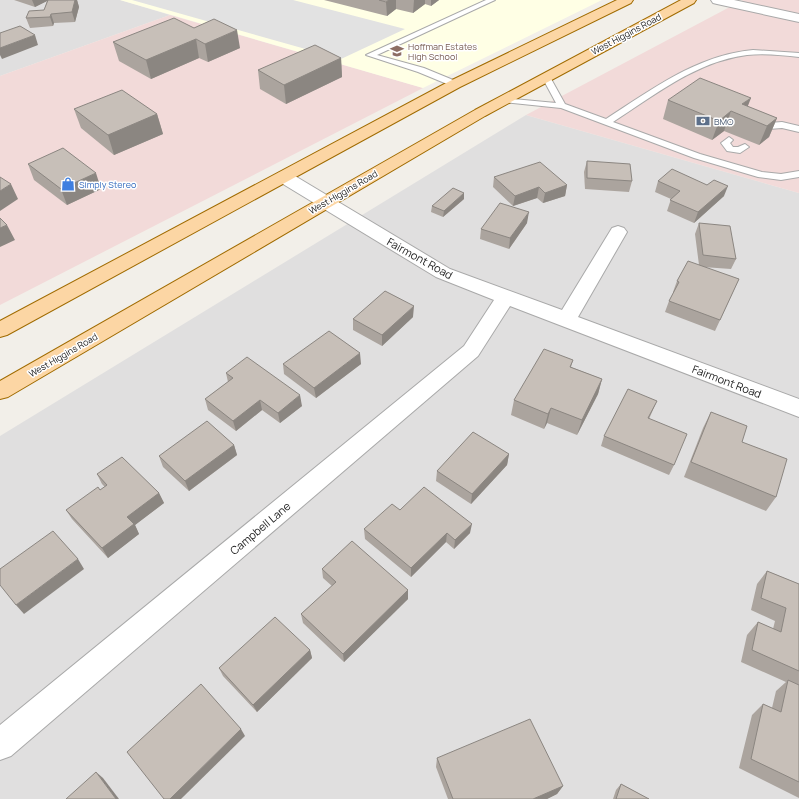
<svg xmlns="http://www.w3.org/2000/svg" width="799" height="799" viewBox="0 0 799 799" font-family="Manrope,sans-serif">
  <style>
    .residential { fill: #e0dfdf }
    .commercial { fill: #f2dad9 }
    .education { fill: #ffffe5 }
    .parking { fill: #e2e2e2 }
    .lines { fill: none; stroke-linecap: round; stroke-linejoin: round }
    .lane-casing { stroke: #a9a9a9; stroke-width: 2 }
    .street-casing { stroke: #a9a9a9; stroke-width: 2 }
    .primary-casing { stroke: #a06b00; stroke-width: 2 }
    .lane { fill: #fff; fill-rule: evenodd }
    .street { fill: #fff; fill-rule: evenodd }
    .primary { fill: #fcd6a4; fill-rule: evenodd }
    .wall { fill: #aba49e }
    .shaded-wall { fill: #8b8681 }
    .building { fill: #c7bfb8; stroke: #8b8681 }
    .labels { text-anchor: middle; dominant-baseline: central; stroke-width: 3; stroke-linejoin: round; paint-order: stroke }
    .far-street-label { font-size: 9px; fill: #222; stroke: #fff }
    .far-education-label { font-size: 9px; fill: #785e54; stroke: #fff; text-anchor: start }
    .far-service-label { font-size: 9px; fill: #4e5e75; stroke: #fff; text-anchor: start }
    .far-shop-label { font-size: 9px; fill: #366cbe; stroke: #fff; text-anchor: start }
    .street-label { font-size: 11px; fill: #222; stroke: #fff }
  </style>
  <rect width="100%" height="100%" fill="#f2efe9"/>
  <g class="residential">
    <path d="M0,0H120L170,15L0,76Z"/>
    <path d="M526,115L799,193V799H0V436Z"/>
  </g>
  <g class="commercial">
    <path d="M743,0H799V193L526,115Z"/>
    <path d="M170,15L423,88L0,305V76Z"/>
  </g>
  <path class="education" d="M120,0H602L423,88Z"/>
  <path class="parking" d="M132,0H293L405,29L341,59Z"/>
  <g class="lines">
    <g class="lane-casing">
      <g id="lane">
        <path d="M486,0H495L377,55L424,68L458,82V86H452L418,72L366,55Z"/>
        <path d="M753,50L799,53V57C782,55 764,53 747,55C697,61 653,96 613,122L700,154L762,172L781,174L799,171V177L781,180L758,177L694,158L561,108L504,102L500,100L504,98L556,103L542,77L546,75L550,77L565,104L606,119C651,90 697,55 753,50Z"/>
        <path d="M782,122L799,126V132L782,128L757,130L753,127L757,124Z"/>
        <path d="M729,137L733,140L730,143L733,147H738L745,144L749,147L740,153L727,151L721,143Z"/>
      </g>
    </g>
    <g class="street-casing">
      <g id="street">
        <path d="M711,0H734L799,14V22L717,4L713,3Z"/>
        <path d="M284,172L290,173L450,269L562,310L612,228L618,226L624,228L627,232L578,317L799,399V417L510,306L478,356L11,756L0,760V725L464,346L494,300L436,277L278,181L276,177L278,173Z"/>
      </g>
    </g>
    <g class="primary-casing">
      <g id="primary">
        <path d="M617,0H633L631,3L460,87L7,335L0,337V321L450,81Z"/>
        <path d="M681,0H696L694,3L485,116L8,397L0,399V381L475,110Z"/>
      </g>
    </g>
    <use href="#lane" class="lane"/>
    <use href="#street" class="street"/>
    <use href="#primary" class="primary"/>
  </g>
  <g class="wall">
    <path d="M14,0H77L79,7L75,22L54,23L53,26L30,28L26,18L44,10L47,1L35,7Z"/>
    <path d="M324,0H439L431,6L425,4L413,13L396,9L387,16Z"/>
    <path d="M194,28L240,48L208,62L199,58L151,79L119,61L113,42Z"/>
    <path d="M341,58L342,77L286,104L260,89L258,70Z"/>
    <path d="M668,100L748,107L777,118L769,137L759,145L724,131L712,140L663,119Z"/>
    <path d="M74,109L157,114L163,134L114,155L81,128Z"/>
    <path d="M587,161L632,181L629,192L585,189L584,172Z"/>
    <path d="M28,164L101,189L67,205L34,180Z"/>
    <path d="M494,177L567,185L565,196L543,203L537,198L513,206L493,187Z"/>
    <path d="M658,181L707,185L724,196L694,223L667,211L671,199L655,192Z"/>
    <path d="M464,199L443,217L431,212L432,206Z"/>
    <path d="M527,223L509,249L480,239L481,229Z"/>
    <path d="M699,223L736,259L731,269L703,267L739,279L715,331L665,312L669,301L674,292H673L677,281L699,265L695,234Z"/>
    <path d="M413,317L382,346L353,330V319Z"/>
    <path d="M573,360L571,367L602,379L598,394L577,435L547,423L544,429L511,415L514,400Z"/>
    <path d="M283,364H361L316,398L284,374Z"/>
    <path d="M226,373L302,406L280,423L262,410L236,431L208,410L205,399L228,382Z"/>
    <path d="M657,401L649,419L674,465L669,475L601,446L604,436Z"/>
    <path d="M711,412L742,442L776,497L766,511L684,477L703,428Z"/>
    <path d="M234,445L237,455L189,491L163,467L159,456Z"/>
    <path d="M509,454L507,465L471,504L436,481L437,471Z"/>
    <path d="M97,474L159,493L164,503L135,525L139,534L108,558L72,519L66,510L105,487L102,484Z"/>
    <path d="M400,510L470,533L454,549L446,542L411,577L365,539L364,529Z"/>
    <path d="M322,569L408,599L344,662L303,623L301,614L332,586L323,578Z"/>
    <path d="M767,571L799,584V798L739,768L752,715L763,704L772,708L776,691L786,682L741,662L747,635L758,622L773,629L775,621L751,610L757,584Z"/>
    <path d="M310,650L312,658L257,712L223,676L219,668Z"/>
    <path d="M437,758L563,786L557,794L547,799H448L436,767Z"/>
    <path d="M621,784L649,799H613L616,790Z"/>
  </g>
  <g class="shaded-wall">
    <path d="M32,0H49L35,7Z"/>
    <path d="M75,0H77L79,7L75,22L72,12Z"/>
    <path d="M389,0H396V9L387,16L386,2Z"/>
    <path d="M414,0H425V4L413,13Z"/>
    <path d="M431,0H439L431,6Z"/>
    <path d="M51,14L54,23L53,26L50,17Z"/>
    <path d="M237,30L240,48L208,62L205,44Z"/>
    <path d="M35,35L38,45L2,59L0,55V48Z"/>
    <path d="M196,39L199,58L151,79L146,60Z"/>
    <path d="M341,58L342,77L286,104L284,85Z"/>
    <path d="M751,98L744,116L742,104Z"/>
    <path d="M731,111L724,131L712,140L719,121Z"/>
    <path d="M157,114L163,134L114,155L108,135Z"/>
    <path d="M777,118L769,137L759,145L767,126Z"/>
    <path d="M96,173L101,189L67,205L61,189Z"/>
    <path d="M11,184L18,199L0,211V191Z"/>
    <path d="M567,185L565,196L543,203L545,193Z"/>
    <path d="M728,186L724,196L694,223L698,212Z"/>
    <path d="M539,187L537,198L513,206L515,196Z"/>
    <path d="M464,193V199L443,217L444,211Z"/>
    <path d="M529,212L527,223L509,249L510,238Z"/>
    <path d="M7,225L15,240L0,247V228Z"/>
    <path d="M414,306L413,317L382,346V335Z"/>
    <path d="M360,353L361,364L316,398L314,388Z"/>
    <path d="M602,379L598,394L577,435L582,420Z"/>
    <path d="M300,395L302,406L280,423L278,413Z"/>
    <path d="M260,400L262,410L236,431L233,421Z"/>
    <path d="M551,408L547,423L544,429L548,414Z"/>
    <path d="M234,445L237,455L189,491L185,481Z"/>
    <path d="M509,454L507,465L471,504L472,494Z"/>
    <path d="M159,493L164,503L135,525L139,534L108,558L102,548L127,517Z"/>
    <path d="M472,524L470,533L454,549L455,540Z"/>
    <path d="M447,533L446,542L411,577V568Z"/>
    <path d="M78,559L84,569L24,614L16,605Z"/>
    <path d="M408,590V599L344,662L343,654Z"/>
    <path d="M310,650L312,658L257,712L253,705Z"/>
    <path d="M241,729L245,736L181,799H170Z"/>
    <path d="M96,772L103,778L119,799H116Z"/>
    <path d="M563,786L557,794L547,799H533Z"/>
  </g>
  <g class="building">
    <path d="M48,0H75L72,12L51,14L50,17L26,18L29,11L44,10Z"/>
    <path d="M379,0H389L386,2Z"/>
    <path d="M174,18L194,28L214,19L237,30L205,44L196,39L146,60L113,42Z"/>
    <path d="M20,26L35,35L0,48V33Z"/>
    <path d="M315,45L341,58L284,85L258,70Z"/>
    <path d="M700,78L751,98L742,104L777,118L767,126L731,111L719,121L668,100Z"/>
    <path d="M122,90L157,114L108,135L74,109Z"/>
    <path d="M63,148L96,173L61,189L28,164Z"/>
    <path d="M587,161L630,164L632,181L587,178Z"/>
    <path d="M540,162L567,185L545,193L539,187L515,196L494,177Z"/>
    <path d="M672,169L707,185L714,180L728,186L698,212L670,200L680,191L658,181Z"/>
    <path d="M0,177L11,184L0,191Z"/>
    <path d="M453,188L464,193L444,211L432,206Z"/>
    <path d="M500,203L529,212L510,238L481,229Z"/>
    <path d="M0,218L7,225L0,228Z"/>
    <path d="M699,223L730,226L736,259L703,255Z"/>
    <path d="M688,261L739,279L720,320L669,301L679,282L677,281Z"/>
    <path d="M385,291L414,306L382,335L353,319Z"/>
    <path d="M329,331L360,353L314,388L283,364Z"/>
    <path d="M544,349L573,360L570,367L602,379L582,420L551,408L548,414L514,400Z"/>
    <path d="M247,357L300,395L278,413L260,400L233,421L205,399L233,378L226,373Z"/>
    <path d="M628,389L657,401L648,418L687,434L674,465L604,436Z"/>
    <path d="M711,412L747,426L742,442L787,459L776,497L691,462Z"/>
    <path d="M207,421L234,445L185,481L159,456Z"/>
    <path d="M473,432L509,454L472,494L437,471Z"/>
    <path d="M122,457L159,493L127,517L134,524L102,548L66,510L98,487L100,490L107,485L97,474Z"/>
    <path d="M424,487L472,524L455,540L447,533L411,568L364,529L392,504L400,510Z"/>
    <path d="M53,531L78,559L16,605L0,585V569Z"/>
    <path d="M352,541L408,590L343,654L301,614L336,582L322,569Z"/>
    <path d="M767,571L799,584V671L752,650L758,622L781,632L786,608L761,598Z"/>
    <path d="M275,617L310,650L253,705L219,668Z"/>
    <path d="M788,680L799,685V782L751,759L763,704L781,712Z"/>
    <path d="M201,684L241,729L170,799H164L127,752Z"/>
    <path d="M530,719L563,786L533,799H453L437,758Z"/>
    <path d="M96,772L116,799H66Z"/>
    <path d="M621,784L649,799H616Z"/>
  </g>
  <defs>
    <g id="school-bare" transform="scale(1.08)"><path d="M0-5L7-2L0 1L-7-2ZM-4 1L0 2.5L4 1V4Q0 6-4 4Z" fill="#8d6e63" stroke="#fff" stroke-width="2.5" paint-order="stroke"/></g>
    <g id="bank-bare" transform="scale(1.08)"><path d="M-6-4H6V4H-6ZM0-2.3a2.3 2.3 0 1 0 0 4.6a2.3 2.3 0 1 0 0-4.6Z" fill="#5c6f8a" stroke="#fff" stroke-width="2.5" paint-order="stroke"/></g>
    <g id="shop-bare" transform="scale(1.08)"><path d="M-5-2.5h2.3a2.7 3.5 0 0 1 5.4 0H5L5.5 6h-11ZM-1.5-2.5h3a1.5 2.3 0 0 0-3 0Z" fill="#3f7fe0" stroke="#fff" stroke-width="2.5" paint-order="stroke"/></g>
  </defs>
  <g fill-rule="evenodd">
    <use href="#school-bare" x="397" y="51"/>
    <use href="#bank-bare" x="703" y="121"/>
    <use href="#shop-bare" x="68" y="184"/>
  </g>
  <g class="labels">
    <g class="far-street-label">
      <text transform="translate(626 34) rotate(-28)">West Higgins Road</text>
      <text transform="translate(343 192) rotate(-30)">West Higgins Road</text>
      <text transform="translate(63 355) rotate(-30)">West Higgins Road</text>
    </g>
    <g class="far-education-label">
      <text x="408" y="46">Hoffman Estates<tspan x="408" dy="10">High School</tspan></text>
    </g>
    <g class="far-service-label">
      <text x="714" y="121">BMO</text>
    </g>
    <g class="far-shop-label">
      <text x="79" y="184">Simply Stereo</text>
    </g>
    <g class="street-label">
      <text transform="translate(420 258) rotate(29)">Fairmont Road</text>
      <text transform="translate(727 381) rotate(21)">Fairmont Road</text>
      <text transform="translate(260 528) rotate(-40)">Campbell Lane</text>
    </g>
  </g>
</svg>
